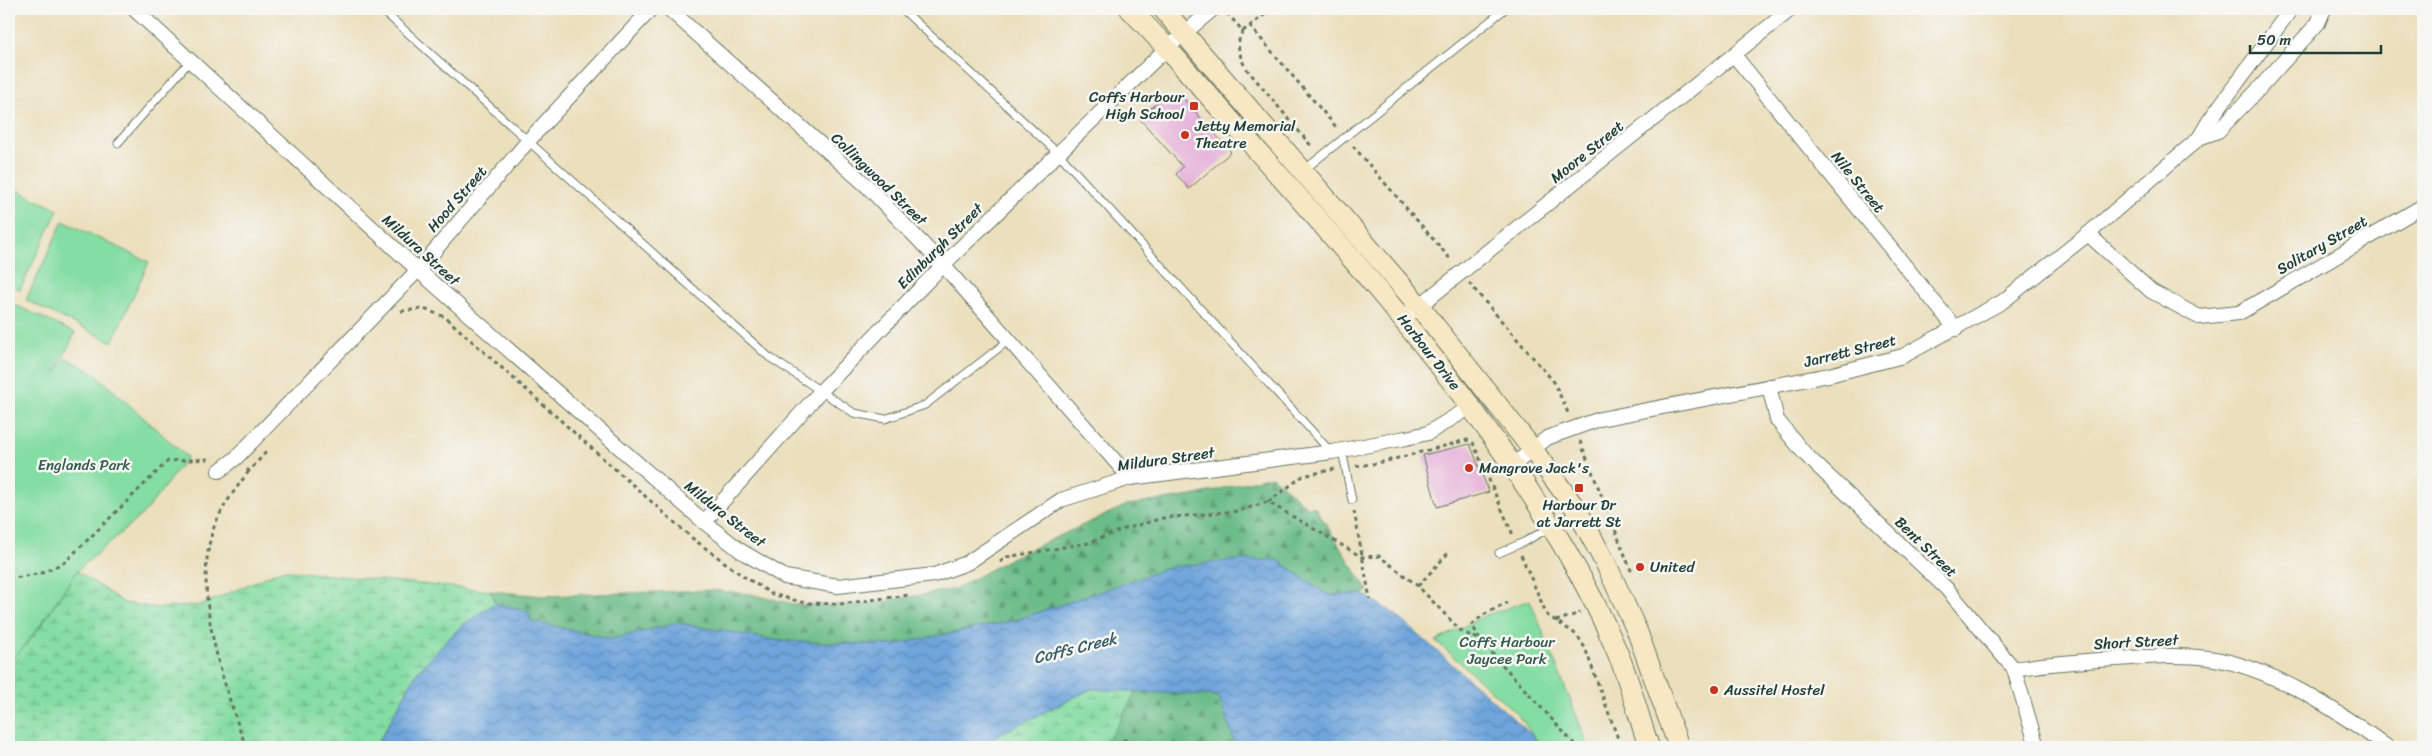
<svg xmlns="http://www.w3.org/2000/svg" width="2432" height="756" viewBox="0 0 2432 756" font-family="Sriracha,sans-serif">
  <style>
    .forest { fill: url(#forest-firs); stroke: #457c5e }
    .wetland { fill: url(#wetland-marsh); stroke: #528d6b }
    .park { fill: #84dda2; stroke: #528d6b }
    .water { fill: url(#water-waves); stroke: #477188 }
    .building { fill: #e5afd9 }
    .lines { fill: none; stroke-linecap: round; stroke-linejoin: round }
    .lane-casing { stroke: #667664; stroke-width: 9 }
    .street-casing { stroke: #667664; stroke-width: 16 }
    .secondary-casing { stroke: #667664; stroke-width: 22 }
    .path { stroke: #667664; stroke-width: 3; stroke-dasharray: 4 4; stroke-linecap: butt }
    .lane { stroke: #fff; stroke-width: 7 }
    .street { stroke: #fff; stroke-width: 14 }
    .secondary { stroke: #f7e8c3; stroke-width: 20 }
    .poi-dot { fill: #c8321e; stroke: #f6f6f2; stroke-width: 2 }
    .labels { text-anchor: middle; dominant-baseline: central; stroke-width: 5; stroke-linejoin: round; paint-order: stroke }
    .poi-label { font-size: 15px; fill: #1f3d34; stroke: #f6f6f2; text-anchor: start }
    .street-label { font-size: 15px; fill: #1f3d34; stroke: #f6f6f2 }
    .park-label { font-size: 15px; fill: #335d4a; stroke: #f6f6f2 }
    .water-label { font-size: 16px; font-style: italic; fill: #375c66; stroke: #f6f6f2 }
  </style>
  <defs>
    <pattern id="forest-firs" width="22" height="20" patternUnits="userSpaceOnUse" patternTransform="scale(1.25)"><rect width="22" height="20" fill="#6bbc88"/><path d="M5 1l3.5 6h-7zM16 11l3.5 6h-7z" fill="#579a70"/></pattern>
    <pattern id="wetland-marsh" width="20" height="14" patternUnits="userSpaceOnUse" patternTransform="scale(1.25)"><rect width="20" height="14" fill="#84dda2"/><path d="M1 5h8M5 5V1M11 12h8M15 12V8" fill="none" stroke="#6bb485"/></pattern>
    <pattern id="water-waves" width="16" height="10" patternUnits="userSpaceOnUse" patternTransform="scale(1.25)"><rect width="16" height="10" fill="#6fa5dc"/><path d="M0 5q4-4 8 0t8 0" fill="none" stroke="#5b88b3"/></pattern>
  </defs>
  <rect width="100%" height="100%" fill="#f6f6f2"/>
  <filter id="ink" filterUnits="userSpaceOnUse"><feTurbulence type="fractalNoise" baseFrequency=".02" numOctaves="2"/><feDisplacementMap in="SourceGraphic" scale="10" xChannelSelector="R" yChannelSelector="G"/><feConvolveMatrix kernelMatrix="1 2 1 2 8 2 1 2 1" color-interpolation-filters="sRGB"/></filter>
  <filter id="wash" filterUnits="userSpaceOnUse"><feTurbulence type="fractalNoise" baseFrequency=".0096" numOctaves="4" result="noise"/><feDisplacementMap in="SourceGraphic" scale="20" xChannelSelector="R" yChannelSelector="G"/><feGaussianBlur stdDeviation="1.12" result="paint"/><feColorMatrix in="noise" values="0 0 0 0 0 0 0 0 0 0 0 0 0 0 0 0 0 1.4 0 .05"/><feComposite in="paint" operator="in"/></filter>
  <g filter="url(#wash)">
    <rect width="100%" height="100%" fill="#ebdfbc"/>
    <g class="forest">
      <path d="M1272,476L1307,507H1315L1368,591L1363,594L1328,595L1278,560L1016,620L893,645L779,641L678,623L612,639L531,621L529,612L495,603L491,591L543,596L711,590L750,594L798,605H864L955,589L1011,558L1127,505L1192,496Z"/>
      <path d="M1136,691L1219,696L1236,747H1102L1115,729Z"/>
    </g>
    <g class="wetland">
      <path d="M281,570L491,591L495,603L461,626L417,672L376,747H9V659C29,650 63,591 77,571L124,603L158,608L202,605Z"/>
      <path d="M1091,689L1136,691L1115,729L1102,747H974Z"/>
    </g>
    <g class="park">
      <path d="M9,186L58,210L20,290L9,284Z"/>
      <path d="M63,221L149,262L112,342L26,300Z"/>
      <path d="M9,302L75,333L56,372L66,358L93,372L187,457L146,511L77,571L39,627L16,656L9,659Z"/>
      <path d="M1530,600L1589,747H1542L1517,714L1436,641L1484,616Z"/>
    </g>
    <path class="water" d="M1238,560H1278L1328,595L1363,594L1395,614L1532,735L1541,747H1455L1446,744L1445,747H1236L1219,696L1091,689L974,747H376L417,672L461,626L495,603L529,612L531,621L612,639L678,623L779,641L893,645L1016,620L1171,567Z"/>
    <g id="blocks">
      <g class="building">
        <path d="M1182,97L1231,152L1189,189L1176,174L1183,167L1139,118L1160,100Z"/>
        <path d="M1470,444L1489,492L1437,507L1423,455Z"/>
      </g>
    </g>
  </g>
  <g filter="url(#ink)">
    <use href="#blocks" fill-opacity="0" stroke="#667664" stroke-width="1"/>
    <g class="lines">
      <g class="lane-casing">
        <g id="lane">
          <path d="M381,9L769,357L854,413L885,419L925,405L1008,341"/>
          <path d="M902,9L1059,154L1331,452"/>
          <path d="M118,143L190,61"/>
          <path d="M1304,170L1505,9"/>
          <path d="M1342,450L1352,500"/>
          <path d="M1499,553L1524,542L1576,513"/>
        </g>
      </g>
      <g class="street-casing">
        <g id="street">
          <path d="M134,9L418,270L704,522L741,551L785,577L838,586L934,575L967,563L1061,500L1130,478L1332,452L1406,438L1428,433L1472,406"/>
          <path d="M669,9L867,186L943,265L1130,478"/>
          <path d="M1734,55L1956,329"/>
          <path d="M2199,138L2218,131L2256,92L2318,23L2324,9"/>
          <path d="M2088,234L2151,291L2199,317L2239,313L2423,206"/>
          <path d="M1403,319L1791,9"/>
          <path d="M1769,386L1777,420L1805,454L1947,589L2014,669L2037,747"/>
          <path d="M1512,466L1547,438L1600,419L1829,375L1903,356L2002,302L2088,234L2199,138L2209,121L2291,9"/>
          <path d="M219,471L236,458L418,270L529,140L651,9"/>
          <path d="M704,522L821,391L943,265L1167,48L1213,9"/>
          <path d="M2014,669C2048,663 2082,661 2116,659C2147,657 2177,654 2208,658C2270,666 2337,710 2387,747"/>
        </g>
      </g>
      <g class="secondary-casing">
        <g id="secondary">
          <path d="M1130,9L1167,48C1284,183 1409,314 1510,462C1550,522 1588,583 1616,649C1630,681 1638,715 1649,747"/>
          <path d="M1163,9L1420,307L1533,450L1578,512L1607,566L1637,631L1679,747"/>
        </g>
      </g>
      <g class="path">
        <path d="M1227,13L1243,31C1235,44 1239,53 1245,67L1313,148"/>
        <path d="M1250,26L1337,128"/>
        <path d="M1243,31L1272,9"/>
        <path d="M1353,146L1452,261"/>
        <path d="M1469,283L1554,382L1569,415"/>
        <path d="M401,311L424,309L445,317L692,538L743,576L772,594L805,603L840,604L909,595"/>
        <path d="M1580,441L1632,573"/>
        <path d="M1356,466L1379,463L1467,440L1473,443L1513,535"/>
        <path d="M247,469L249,471L268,450"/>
        <path d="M1268,502L1303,476L1335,469"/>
        <path d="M1354,511L1370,599"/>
        <path d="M1521,555L1547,615L1577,635L1585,648L1621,747"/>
        <path d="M1000,562L1007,557L1088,543L1121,530L1163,518L1238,511L1268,502L1362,557L1379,556L1418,586L1461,631L1480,640L1577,747"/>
        <path d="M9,579L42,573L65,562L168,461L210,459"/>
        <path d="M1418,586L1450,551"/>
        <path d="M1556,621L1580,613"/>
        <path d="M1480,639L1472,625L1483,615L1507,603"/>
        <path d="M246,747C224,685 193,598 212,533C219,510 235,490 249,471"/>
        <path d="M1118,747L1124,740L1153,744L1156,747"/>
      </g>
      <use href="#lane" class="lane"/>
      <use href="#street" class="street"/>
      <use href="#secondary" class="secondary"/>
    </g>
  </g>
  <g class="poi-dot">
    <rect x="1189" y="101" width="10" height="10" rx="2.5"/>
    <circle cx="1185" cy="135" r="5"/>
    <circle cx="1469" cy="468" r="5"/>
    <rect x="1574" y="483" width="10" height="10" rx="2.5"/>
    <circle cx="1640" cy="567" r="5"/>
    <circle cx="1714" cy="690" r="5"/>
  </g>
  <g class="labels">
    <g class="poi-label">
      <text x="1184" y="97" text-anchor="end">Coffs Harbour<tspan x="1184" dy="17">High School</tspan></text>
      <text x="1195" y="126">Jetty Memorial<tspan x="1195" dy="17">Theatre</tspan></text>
      <text x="1479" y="468">Mangrove Jack's</text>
      <text x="1579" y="505" text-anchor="middle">Harbour Dr<tspan x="1579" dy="17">at Jarrett St</tspan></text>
      <text x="1650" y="567">United</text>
      <text x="1724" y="690">Aussitel Hostel</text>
    </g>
    <g class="street-label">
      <text transform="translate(1587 152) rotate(-39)">Moore Street</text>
      <text transform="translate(879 179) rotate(44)">Collingwood Street</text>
      <text transform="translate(1858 182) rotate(51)">Nile Street</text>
      <text transform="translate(457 199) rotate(-49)">Hood Street</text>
      <text transform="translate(2322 245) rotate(-30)">Solitary Street</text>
      <text transform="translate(940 246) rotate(-45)">Edinburgh Street</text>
      <text transform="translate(421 250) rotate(42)">Mildura Street</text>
      <text transform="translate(1850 351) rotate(-14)">Jarrett Street</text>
      <text transform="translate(1429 352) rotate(52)">Harbour Drive</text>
      <text transform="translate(1166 459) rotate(-8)">Mildura Street</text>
      <text transform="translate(725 514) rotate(38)">Mildura Street</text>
      <text transform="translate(1926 547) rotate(44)">Bent Street</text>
      <text transform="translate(2136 642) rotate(-3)">Short Street</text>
    </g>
    <g class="park-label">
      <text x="84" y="465">Englands Park</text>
      <text x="1507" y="642">Coffs Harbour<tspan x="1507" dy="17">Jaycee Park</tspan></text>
    </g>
    <g class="water-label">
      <text transform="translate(1075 648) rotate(-14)">Coffs Creek</text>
    </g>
  </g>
  <rect width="2432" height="756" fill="none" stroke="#f6f6f2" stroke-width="30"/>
  <path d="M2250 45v8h131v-8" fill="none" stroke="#1f3d34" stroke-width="2.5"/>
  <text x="2257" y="45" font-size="15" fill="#1f3d34" stroke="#f6f6f2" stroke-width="4" paint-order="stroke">50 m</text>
</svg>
